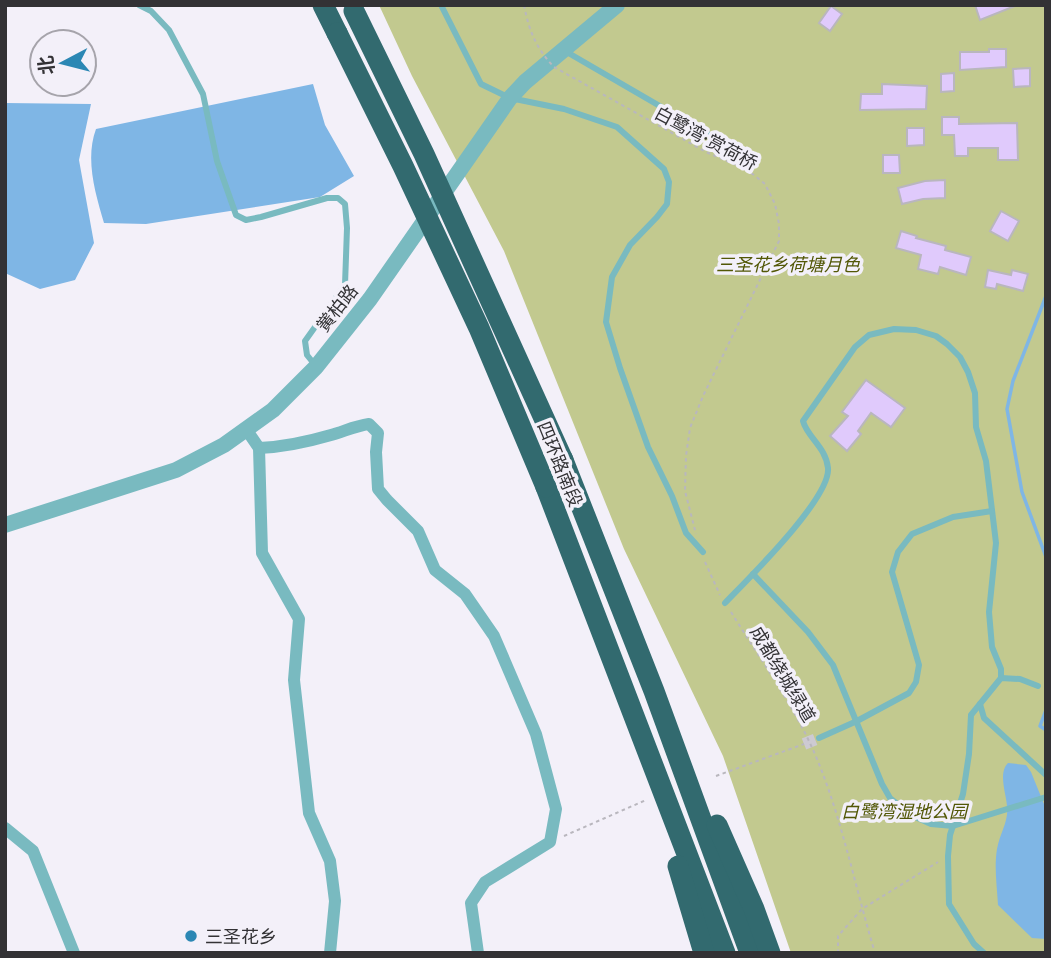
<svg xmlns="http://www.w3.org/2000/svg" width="1051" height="958" viewBox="0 0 1051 958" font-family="'Source Serif 4','Noto Sans SC',serif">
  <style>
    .green { fill: #c2c98f }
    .water { fill: #7fb6e5 }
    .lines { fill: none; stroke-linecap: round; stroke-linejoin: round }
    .stream { stroke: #7fb6e5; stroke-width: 3.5 }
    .building { fill: #e0cafc; stroke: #b9b6be; stroke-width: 2 }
    .minor-tunnel { stroke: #cdcad2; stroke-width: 12; stroke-dasharray: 12 6; stroke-linecap: butt }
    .path { stroke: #b9b7be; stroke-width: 2; stroke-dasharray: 3.5 3.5; stroke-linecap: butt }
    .service { stroke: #79bac0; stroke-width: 6 }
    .minor { stroke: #79bac0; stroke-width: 12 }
    .tertiary { stroke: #79bac0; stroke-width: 16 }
    .motorway { stroke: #326a6f; stroke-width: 21 }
    .path-bridge { stroke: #b9b7be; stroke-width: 2; stroke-dasharray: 3.5 3.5; stroke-linecap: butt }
    .motorway-bridge { stroke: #326a6f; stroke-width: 21 }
    .poi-dot { fill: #2b87b4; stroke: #f3f0f9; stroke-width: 2.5 }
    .labels { text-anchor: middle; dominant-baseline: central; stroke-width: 7; stroke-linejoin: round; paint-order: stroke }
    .street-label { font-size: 18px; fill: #333235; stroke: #f3f0f9 }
    .park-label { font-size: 18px; font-style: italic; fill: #525706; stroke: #f3f0f9 }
    .poi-label { font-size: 18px; fill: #333235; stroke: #f3f0f9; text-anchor: start }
  </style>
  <rect width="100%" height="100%" fill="#f3f0f9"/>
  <path class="green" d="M379,5H1046V953H791L723,756L624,549L504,251L412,76Z"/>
  <g class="water">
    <path d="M313,84L325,125L354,176L320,197L146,224L104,223C95,192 85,159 96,129Z"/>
    <path d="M5,103L91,104L79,160L94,243L75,280L40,289L5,273Z"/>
    <path d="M1008,763L1026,765L1031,772L1046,809V939L1032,938L998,905C997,886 994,867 997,849C1000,833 1009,821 1007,806C1006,793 998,773 1008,763Z"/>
  </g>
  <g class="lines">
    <g class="stream">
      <path d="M1046,296L1013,381L1007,409L1022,492L1046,557"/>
      <path d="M1046,710L1040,726L1046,730"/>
    </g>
  </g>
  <g class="building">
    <path d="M975,5H1015V6L980,20Z"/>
    <path d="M831,6L842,14L830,31L819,23Z"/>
    <path d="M989,49H1006V67L960,70V52H989Z"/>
    <path d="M1030,68V86L1014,87L1013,69Z"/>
    <path d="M954,73V91L941,92V74Z"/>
    <path d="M882,84L927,86L926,109L860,110L861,94H882Z"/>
    <path d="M942,117H959V124L1017,123L1018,160H998V148H968V156H955L954,135H942Z"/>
    <path d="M907,128H924V145L907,146Z"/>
    <path d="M883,155H899L900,173H883Z"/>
    <path d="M945,180V198L923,199L902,204L898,188L925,181Z"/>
    <path d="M1001,211L1019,221L1008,241L990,231Z"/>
    <path d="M901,231L917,236L916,238L946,246L945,250L971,257L966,275L940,267L938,274L918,269L921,255L896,248Z"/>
    <path d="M988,270L1011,275L1012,270L1028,274L1023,291L997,284L996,289L985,287Z"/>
    <path d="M866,380L905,408L891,427L871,413L858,431L861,434L847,451L830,436L848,416L842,412Z"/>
  </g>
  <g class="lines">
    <path class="minor-tunnel" d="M804,744L819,738"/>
    <g class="path">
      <path d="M705,562L720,595"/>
      <path d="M731,612C757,654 786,694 808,739C839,803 854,884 875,953"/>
      <path d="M716,776L804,744"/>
      <path d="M564,836L646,800"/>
      <path d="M838,953V936L862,909L938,862"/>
    </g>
    <g class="service">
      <path d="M139,5L151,11L169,30L203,94L217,161L236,215L246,220L261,217L327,198H338L345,204L347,228L345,285L305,341L307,355L315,365"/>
      <path d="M441,5L481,84L510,98L564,109L617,127L664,169L669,182L667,204L657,217L630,245L612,277L606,322L620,368L648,447L672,496L686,533L703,552"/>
      <path d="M565,51L708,134"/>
      <path d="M753,574L808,632L833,665L882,784L890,798L911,815L931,824L953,826L1046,797"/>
      <path d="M725,603C747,580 831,498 828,468C826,447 807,437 803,421L855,347L869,335L894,329L916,330L936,336L947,344L960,357L968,372L975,393L976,427L986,461L992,510L996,543L989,612L992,647L1001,669V678"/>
      <path d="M980,704L984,718L1046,775"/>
      <path d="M819,738L857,721L909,693L916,682L919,665L892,572L898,552L912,534L953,517L992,511"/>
      <path d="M984,953L974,944L949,904L948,856L950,835L963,794L969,754L971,715L1001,678L1020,679L1038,686"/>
    </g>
    <g class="minor">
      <path d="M246,429L259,448L262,553L299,619L294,680L309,813L330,861L335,901L330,953"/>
      <path d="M259,448C285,447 307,442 331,435C345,431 355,426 369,424L378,433L376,452L378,489L387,500L418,531L435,570L465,594L494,636L536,734L556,809L550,842L485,882L471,903L478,953"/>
      <path d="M5,828L33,851L74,953"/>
    </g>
    <path class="tertiary" d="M5,525L176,470L224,445L273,410L316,367L370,299L510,98L525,82L617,5"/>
    <g class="motorway">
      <path d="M323,5L337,33"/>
      <path d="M563,460L654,691L750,953"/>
      <path d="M546,487L725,953"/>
      <path d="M717,825L754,909L770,953"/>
      <path d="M678,866L704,953"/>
    </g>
    <path class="path-bridge" d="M524,5C529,31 536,48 554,67L706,152L743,168L754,175L765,184L775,204L779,224V241L703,396L690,428L686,456L685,491L696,534"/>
    <g class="motorway-bridge">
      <path d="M354,11L424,154L563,460"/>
      <path d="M337,33L403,166L479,328L546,487"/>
    </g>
  </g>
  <circle class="poi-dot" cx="191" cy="936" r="7"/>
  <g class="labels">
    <g class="street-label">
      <text transform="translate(706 138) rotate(28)">白鹭湾·赏荷桥</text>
      <text transform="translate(337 308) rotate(-52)">黉柏路</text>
      <text transform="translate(560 464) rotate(68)">四环路南段</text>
      <text transform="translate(783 674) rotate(59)">成都绕城绿道</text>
    </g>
    <g class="park-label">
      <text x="788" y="264">三圣花乡荷塘月色</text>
      <text x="904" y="811">白鹭湾湿地公园</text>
    </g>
    <g class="poi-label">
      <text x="205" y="936">三圣花乡</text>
    </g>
  </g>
  <rect width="1051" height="958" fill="none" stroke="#333235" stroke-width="14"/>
  <g transform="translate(63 63) rotate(263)"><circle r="33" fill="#f3f0f9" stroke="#a6a4ab" stroke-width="2"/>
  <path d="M0-5L12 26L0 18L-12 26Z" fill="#2b87b4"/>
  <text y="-10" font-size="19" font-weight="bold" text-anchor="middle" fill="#333235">北</text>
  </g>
</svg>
